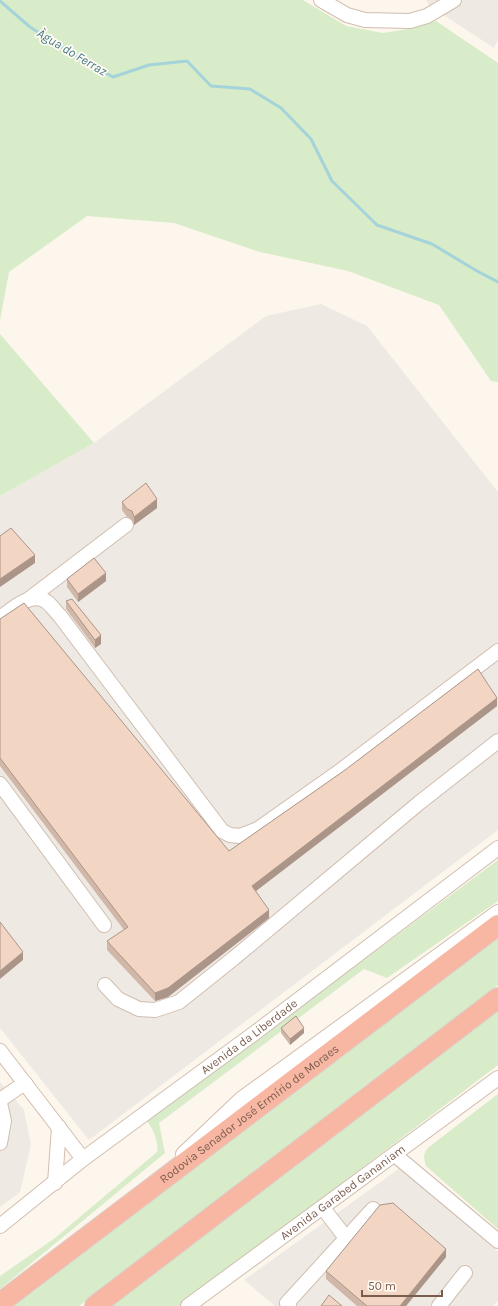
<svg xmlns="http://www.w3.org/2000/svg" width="498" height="1306" viewBox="0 0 498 1306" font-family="Karla,sans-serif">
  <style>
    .industrial { fill: #efe9e4 }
    .green { fill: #d8ecc9 }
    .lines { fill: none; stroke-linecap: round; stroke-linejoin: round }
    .stream { stroke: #a5d3da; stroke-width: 3 }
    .minor-casing { stroke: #d1beb0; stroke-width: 16 }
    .highway-casing { stroke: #dad1cd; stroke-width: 22 }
    .minor { stroke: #fff; stroke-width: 14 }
    .highway { stroke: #f7b7a3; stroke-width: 20 }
    .wall { fill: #d1b7a8 }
    .shaded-wall { fill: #aa9588 }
    .building { fill: #f3d5c3; stroke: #aa9588 }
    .labels { text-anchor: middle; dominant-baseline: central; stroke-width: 3.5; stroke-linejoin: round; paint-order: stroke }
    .street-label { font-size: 12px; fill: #7a5c4d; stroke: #fffaf3 }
    .water-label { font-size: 13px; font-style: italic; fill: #437c86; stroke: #fffaf3 }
  </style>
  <rect width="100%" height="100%" fill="#fdf6ec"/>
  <g class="industrial">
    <path d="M426,0H498V40L494,48L430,6Z"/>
    <path d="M321,304L367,326L498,492V830L89,1140L0,1028V496L94,443L266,316Z"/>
    <path d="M0,1082L24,1110L31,1145L20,1192L0,1207Z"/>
    <path d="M400,1168L498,1252V1301L493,1306H275L244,1280Z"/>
  </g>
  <g class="green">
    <path d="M0,0H303L346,26L383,33L414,28L436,21L498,63V382L491,381L439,305L348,271L260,252L174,223L87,216L9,272L0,320Z"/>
    <path d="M0,334L94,443L0,496Z"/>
    <path d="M498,860V901L387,978L364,969L159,1123L165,1153L0,1289V1276L55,1238L157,1152C159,1142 153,1129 147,1121Z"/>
    <path d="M498,933V985L79,1306H8Z"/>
    <path d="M498,1010V1065L180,1306H111Z"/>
    <path d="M498,1094V1229L426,1166C423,1157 423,1153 429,1147Z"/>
  </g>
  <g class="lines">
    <path class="stream" d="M0,1L30,27L72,54L113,77L149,65L187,61L211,86L250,89L281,108L311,139L332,181L377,225L432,244L477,271L498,282"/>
    <g class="minor-casing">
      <g id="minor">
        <path d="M321,0L347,15L365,20L410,21L427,16L454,0"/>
        <path d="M29,599L126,525"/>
        <path d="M0,618C11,610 32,590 47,602C52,606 55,611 60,616L222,831L230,835L240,836L258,829L340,771L498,651"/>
        <path d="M0,784L104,925"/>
        <path d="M105,985L118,999L139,1009L155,1010L179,1002L234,958L419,803L498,741"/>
        <path d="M0,1051L83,1159"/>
        <path d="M0,1100L25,1083"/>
        <path d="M0,1103L4,1121L0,1143"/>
        <path d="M183,1154L241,1099L498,912"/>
        <path d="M395,1155L498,1241"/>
        <path d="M55,1183L59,1127"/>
        <path d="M323,1208L346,1238"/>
        <path id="s1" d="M0,1226L83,1159L252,1035L498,848"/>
        <path id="s2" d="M188,1306L498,1078"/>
        <path d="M289,1306L287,1303L373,1209"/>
        <path d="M439,1306L465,1273"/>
      </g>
    </g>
    <g class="highway-casing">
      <g id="highway">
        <path id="s3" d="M0,1303L498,925"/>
        <path d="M95,1306L498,998"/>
      </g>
    </g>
    <use href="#minor" class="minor"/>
    <use href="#highway" class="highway"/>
  </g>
  <g class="wall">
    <path d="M122,502L157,508L134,525L132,520L127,517L122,510Z"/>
    <path d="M67,579L106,581L78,602L67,587Z"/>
    <path d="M66,601L101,644L95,648L66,609Z"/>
    <path d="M0,619L229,851L497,706L256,891L269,918L168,997L155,1001L107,950V941L124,930L0,766Z"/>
    <path d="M281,1028L304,1033L290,1045L281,1033Z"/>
    <path d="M446,1257L406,1306H357L326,1279V1271Z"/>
  </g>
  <g class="shaded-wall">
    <path d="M157,499V508L134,525V517Z"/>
    <path d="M35,555V563L0,587V579Z"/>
    <path d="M106,573V581L78,602V594Z"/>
    <path d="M101,635V644L95,648V640Z"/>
    <path d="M497,698V706L252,894V886Z"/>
    <path d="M269,910V918L168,997L155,1001V993Z"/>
    <path d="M23,952V960L0,979V971Z"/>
    <path d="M304,1028V1033L290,1045V1039Z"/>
    <path d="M446,1249V1257L406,1306H400Z"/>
  </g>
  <g class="building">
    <path d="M146,483L157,499L134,517L132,511L127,509L122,502Z"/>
    <path d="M11,528L35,555L0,579V536Z"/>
    <path d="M94,558L106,573L78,594L67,579Z"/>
    <path d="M72,599L101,635L95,640L66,601Z"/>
    <path d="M24,603L229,851L345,770L478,669L497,698L252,886L269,910L168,988L155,993L107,941L128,927L0,758V619Z"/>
    <path d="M0,922L23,952L0,971Z"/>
    <path d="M296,1016L304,1028L290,1039L281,1028Z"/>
    <path d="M393,1203L446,1249L400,1306H367L326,1271L380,1205Z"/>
    <path d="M329,1295L342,1306H321Z"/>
  </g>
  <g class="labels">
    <g class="street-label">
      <text stroke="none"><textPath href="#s1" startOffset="313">Avenida da Liberdade</textPath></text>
      <text stroke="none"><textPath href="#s3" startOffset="313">Rodovia Senador José Ermírio de Moraes</textPath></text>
      <text stroke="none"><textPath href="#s2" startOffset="192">Avenida Garabed Gananiam</textPath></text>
    </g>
    <g class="water-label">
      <text transform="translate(72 52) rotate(31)">Àgua do Ferraz</text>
    </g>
  </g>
  <path d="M362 1290v6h80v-6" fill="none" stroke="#7a5c4d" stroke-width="2"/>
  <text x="368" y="1290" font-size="12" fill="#7a5c4d" stroke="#fffaf3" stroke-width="3" paint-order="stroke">50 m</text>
</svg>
